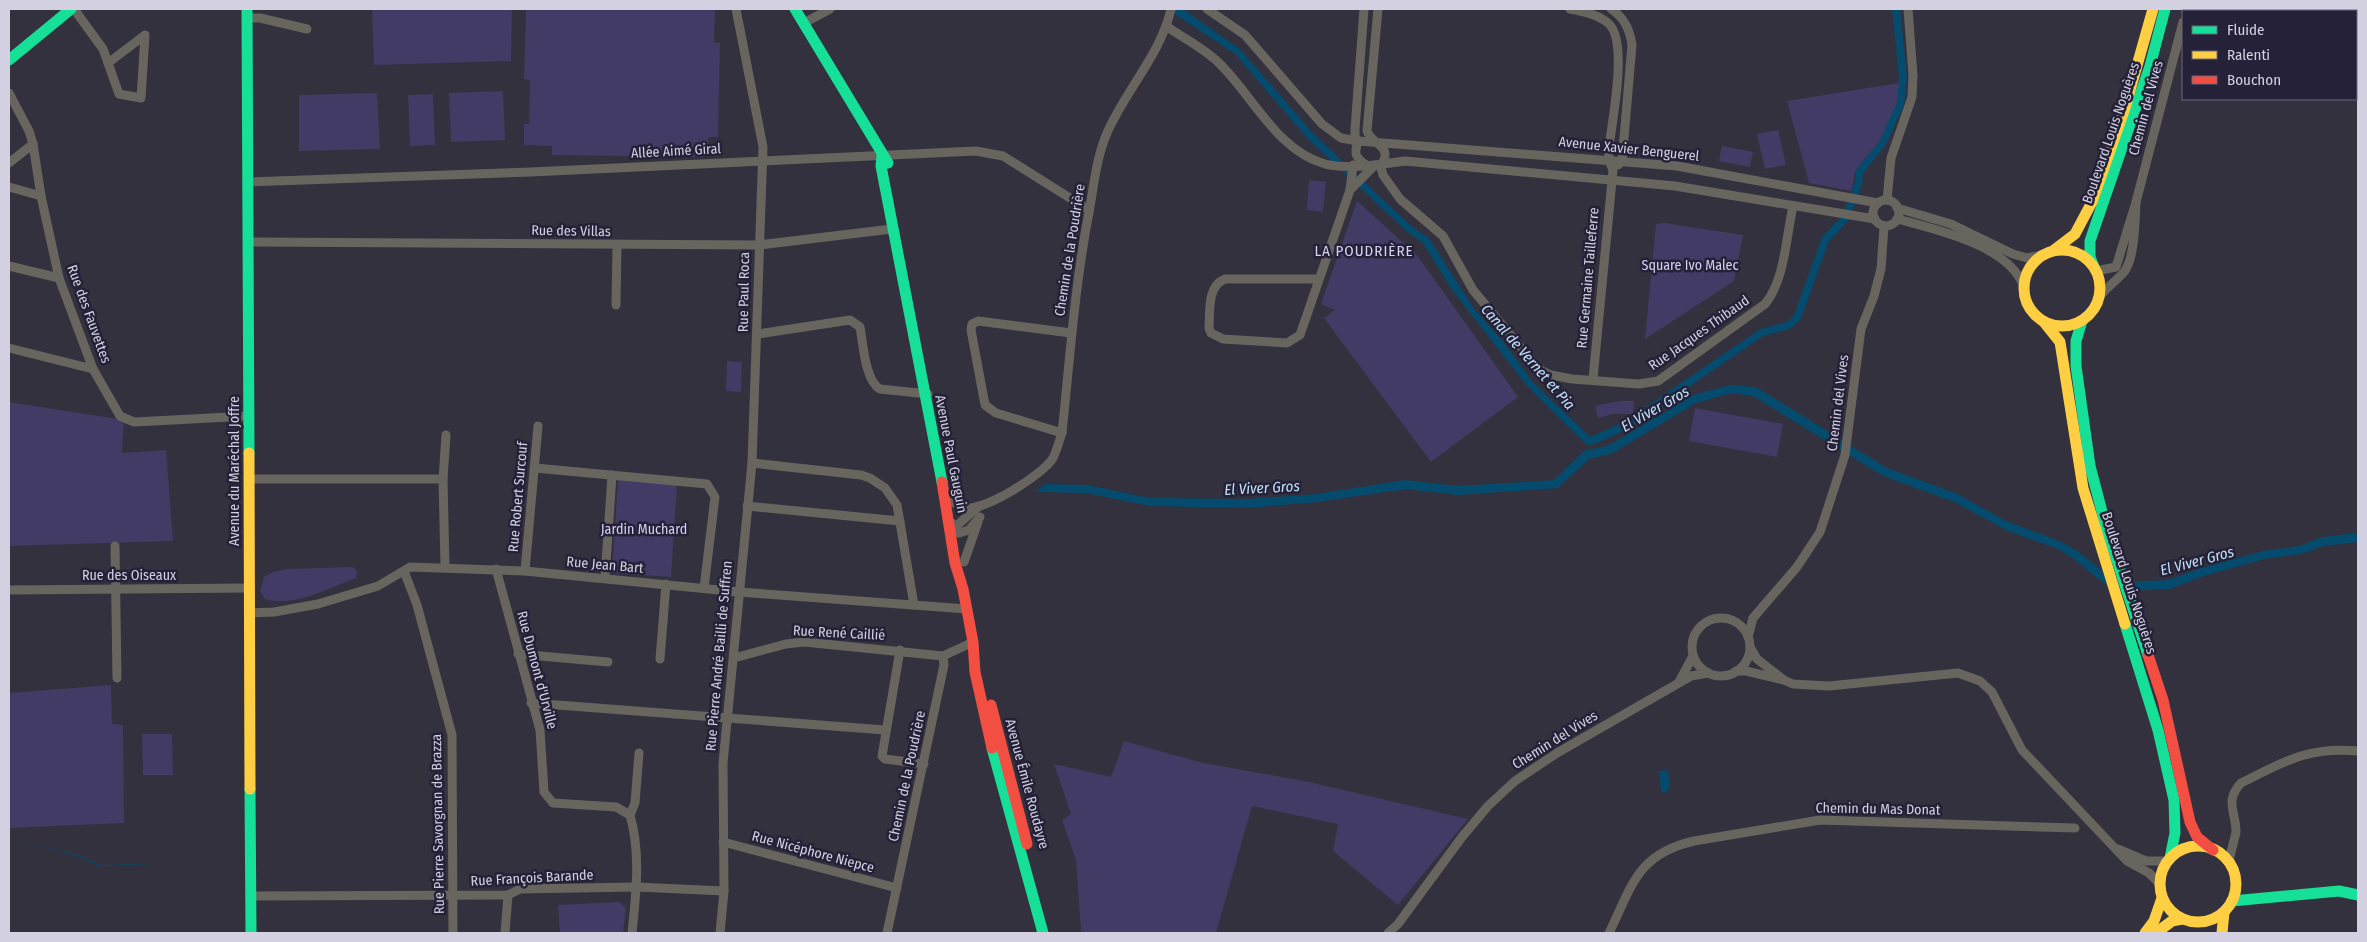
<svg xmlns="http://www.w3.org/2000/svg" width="2367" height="942" viewBox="0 0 2367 942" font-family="'Fira Sans Condensed',sans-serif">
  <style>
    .green { fill: #423b65 }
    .water { fill: #044b6e }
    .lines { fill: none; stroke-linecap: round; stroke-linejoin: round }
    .street { stroke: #68655f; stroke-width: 9 }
    .fast { stroke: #16e098; stroke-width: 11 }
    .slow { stroke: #ffcf43; stroke-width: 11 }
    .jam { stroke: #f24e42; stroke-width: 11 }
    .labels { text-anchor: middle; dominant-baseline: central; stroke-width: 5; stroke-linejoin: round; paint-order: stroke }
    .street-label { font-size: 14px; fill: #d3d1e1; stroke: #252138 }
    .park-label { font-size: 14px; fill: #d4d0f2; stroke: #252138 }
    .neighbourhood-label { font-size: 15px; letter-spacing: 1px; fill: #d5d2f1; stroke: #252138 }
    .water-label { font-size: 15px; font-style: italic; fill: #bfe1f8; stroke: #252138 }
  </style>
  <rect width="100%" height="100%" fill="#32313d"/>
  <g class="green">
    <path d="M372,9H512L511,61L374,65Z"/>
    <path d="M526,9H715L714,43H720L718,137H708V150H703V157L552,155V146L524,145V124H529L530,80L524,79Z"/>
    <path d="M1899,83C1900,103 1890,125 1879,142C1873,151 1863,159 1857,169C1853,175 1854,184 1851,191L1809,183L1787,101Z"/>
    <path d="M503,91L505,140L451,142L449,93Z"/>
    <path d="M377,93L380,149L299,151V95Z"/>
    <path d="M433,94L435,145L410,146L408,95Z"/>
    <path d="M1778,130L1786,165L1765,169L1757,134Z"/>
    <path d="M1722,146L1753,152L1750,167L1719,161Z"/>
    <path d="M1309,180L1326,182L1323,212L1307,210Z"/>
    <path d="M1357,201L1417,255L1518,397L1431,462L1324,318L1335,310L1321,304Z"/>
    <path d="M1664,223L1743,235L1734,281L1645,339L1656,224Z"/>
    <path d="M727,361L742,362L741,392L726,391Z"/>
    <path d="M1619,401H1634L1633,414H1612L1598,418L1595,406Z"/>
    <path d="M9,402L124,420L122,453L166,450L173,541L9,546Z"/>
    <path d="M1695,408L1783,424L1777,457L1689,441Z"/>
    <path d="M618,480L677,484L671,577L612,573Z"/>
    <path d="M353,567L357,572L356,578C328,588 294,608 265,599L260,591L264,577L273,572L287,569Z"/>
    <path d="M111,685L112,724L123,725L124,823L9,828V693Z"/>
    <path d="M142,734H172L173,775H143Z"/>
    <path d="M1124,741L1203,763L1309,782L1468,819L1398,905L1333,851L1338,824L1252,806L1216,933H1089L1081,931L1076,860L1062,820L1071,814L1054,764L1111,777Z"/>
    <path d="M619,902L626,908L623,933H560L558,905Z"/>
  </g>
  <g class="water">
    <path d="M1167,9H1183L1240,49L1313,133L1411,226L1429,238L1475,310L1502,340L1532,381L1590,437L1624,422L1760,329L1787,322L1794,315L1822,237L1842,216L1855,182L1856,170L1879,142L1897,103L1899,78L1892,9H1900L1907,78L1904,105L1885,146L1863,173L1862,184L1849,220L1829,241L1801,319L1790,329L1763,336L1628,429L1595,444L1587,445L1527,386L1452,290L1423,243L1406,231L1307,138L1235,54Z"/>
    <path d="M1730,385L1756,387L1887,468L1958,494L2004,520L2062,542L2079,552L2116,582L2168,580L2201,568L2263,551L2299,546L2322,537L2358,533V542L2324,546L2301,554L2264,559L2204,576L2169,589L2113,591L2074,559L2058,549L2008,531L1954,502L1883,476L1753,396L1731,393L1696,403L1613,453L1589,459L1558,488L1458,495L1406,489L1317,502L1248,508L1149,506L1086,493L1035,492L1045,484L1087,485L1150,498L1248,499L1316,494L1405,480L1458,486L1554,480L1584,451L1609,445L1693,395Z"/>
    <path d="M1668,770L1670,788L1664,793L1661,791L1659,771Z"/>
    <path d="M9,839L77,855L101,865L177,863L100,866L77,856Z"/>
  </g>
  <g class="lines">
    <g class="street">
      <path d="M74,9L103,49L108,63"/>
      <path d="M1207,9L1245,35L1322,124L1341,138L1358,141L1677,166L1878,203"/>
      <path d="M1364,9L1355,129V136L1358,141C1354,154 1355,157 1366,165"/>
      <path d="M1378,9L1367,131C1372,145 1393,146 1382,164"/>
      <path d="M1570,9C1583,12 1598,14 1609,24C1626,40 1615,104 1612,126C1610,143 1605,154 1613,170L1593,379"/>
      <path d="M1611,9C1624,17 1630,30 1632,45L1622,161L1618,165"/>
      <path d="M2186,11L2187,9"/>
      <path d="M248,18H260L307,29"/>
      <path d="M804,23L830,9"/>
      <path d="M1166,26C1183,38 1204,48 1219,63C1253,96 1277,151 1325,164C1348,170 1382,164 1405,161L1675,186L1875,219"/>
      <path d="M145,35L141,98L119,94L108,63Z"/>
      <path d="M9,93L29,131L33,144L41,196L59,278L93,369L120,416L134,422L249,416"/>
      <path d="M9,163L33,144"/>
      <path d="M1380,164L1383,175L1400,199L1443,236L1473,290L1528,356L1542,371L1551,375L1572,379L1639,384L1658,381L1765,304C1785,280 1786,237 1793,206"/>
      <path d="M248,182L531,172L976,151L1003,156L1089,210"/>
      <path d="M9,187L41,196"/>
      <path d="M1350,190L1375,165"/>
      <path d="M1887,200L1891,158L1912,97L1913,75L1908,9"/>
      <circle cx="1886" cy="213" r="13"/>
      <path d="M2136,202L2183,22"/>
      <path d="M1897,208L1951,224L2013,254L2027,258L2042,255"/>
      <path d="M1897,219C1934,229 2008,245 2023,285"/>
      <path d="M248,242L759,245L892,229"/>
      <path d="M9,266L59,278"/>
      <path d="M2096,271L2116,267L2136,202C2135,221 2135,258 2124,272C2116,281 2106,288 2099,297"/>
      <path d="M1318,279H1225C1207,286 1210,311 1209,328L1211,333L1223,339L1287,343L1300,335L1350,190L1353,165"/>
      <path d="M616,305L617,245"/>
      <path d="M758,334L850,320L860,327C863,343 865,381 880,389L928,394"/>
      <path d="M9,348L93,369"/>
      <path d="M1062,433L996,413L985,405L971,330L972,324L978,321L1071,333"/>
      <path d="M752,463L861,475L870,478L885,488L897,505L914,605"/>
      <path d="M535,468L707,484L715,497L704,588"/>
      <path d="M249,479H443"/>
      <path d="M953,502C956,504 960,507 964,508C983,512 1043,475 1053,458C1057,450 1059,441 1062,433C1070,357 1075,282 1090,207C1094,183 1097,156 1107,133C1125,91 1161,54 1171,9"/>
      <path d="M747,506L900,521"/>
      <path d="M952,523L959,533L969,530L980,517"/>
      <path d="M953,531C955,525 972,513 979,506"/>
      <path d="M115,546L117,678"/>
      <path d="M964,562L978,522"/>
      <path d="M445,566L443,479L446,435"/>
      <path d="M496,569L540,730L544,792L553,803L616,807L630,815C641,853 636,894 632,933"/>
      <path d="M404,571L417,605L452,735L453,933"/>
      <path d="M525,571L538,426"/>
      <path d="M605,578L612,475"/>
      <path d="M9,590L249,588"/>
      <path d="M250,613L274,612L318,604L378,586L410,567L525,571L739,592L967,609"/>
      <circle cx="1721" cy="647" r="29"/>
      <path d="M1748,637L1753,618L1797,567L1820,532L1845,455L1861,329L1874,296L1881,269L1884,227"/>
      <path d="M900,650L882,756L885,759L924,764"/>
      <path d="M518,654L608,662"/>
      <path d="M943,656L973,642"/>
      <path d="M734,658L786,644L804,642L943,656"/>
      <path d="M660,659L666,584"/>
      <path d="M1736,671H1746L1784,680L1757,659L1750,647"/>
      <path d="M1784,680L1793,684L1829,686L1958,673L1980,681L1992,692L2022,750L2127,861L2149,873L2159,883"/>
      <path d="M1679,682L1693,656"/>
      <path d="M531,703L885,730"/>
      <path d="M630,815L635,803L639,753"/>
      <path d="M723,842L897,888"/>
      <path d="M2118,849L2146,861H2167"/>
      <path d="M2229,862C2230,854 2235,838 2236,832C2236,811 2224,802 2241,783C2283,762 2309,746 2358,751"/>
      <path d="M250,896L508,895L520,889L637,887L724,891"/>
      <path d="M505,933L508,895"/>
      <path d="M720,933L724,891L723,763L752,463L763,147L736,9"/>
      <path d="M887,933L944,665L943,656"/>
      <path d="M1388,933L1398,924L1462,837L1488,806L1515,781L1557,753L1691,676L1708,673"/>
      <path d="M1609,933C1632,886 1637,854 1694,841L1820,820L2075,828"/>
    </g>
    <g class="fast">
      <path d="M247,9L249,453"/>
      <path d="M795,9L888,163"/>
      <path d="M9,60L71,9"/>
      <path d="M882,156L881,166L942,482"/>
      <path d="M2094,267L2090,257V241L2150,66L2165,9"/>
      <path d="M2082,321L2076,341V366L2090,466L2106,527L2148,655"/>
      <path d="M2125,624L2158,730L2174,800L2175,833L2170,858"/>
      <path d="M992,748L1043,933"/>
      <path d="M250,789L251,933"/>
      <path d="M2232,901L2339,891L2358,895"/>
    </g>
    <g class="slow">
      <circle cx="2062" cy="288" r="38"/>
      <path d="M2054,250L2075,234L2092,202L2125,108L2153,9"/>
      <path d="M2044,322L2060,342L2083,488L2125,624"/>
      <path d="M249,453L250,789"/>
      <circle cx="2198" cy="884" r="38"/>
      <path d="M2145,933L2154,921L2162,898"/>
      <path d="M2156,933L2172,921L2182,919"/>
      <path d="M2222,933L2224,912"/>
    </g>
    <g class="jam">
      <path d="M942,482L955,563L963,589L973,642L975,672L992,748"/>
      <path d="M2148,655L2163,700L2190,822L2197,837L2213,850"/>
      <path d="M991,705L1027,844"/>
    </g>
  </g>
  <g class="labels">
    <g class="street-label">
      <text transform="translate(2146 108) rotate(-75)">Chemin del Vives</text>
      <text transform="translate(2111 133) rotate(-71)">Boulevard Louis Noguères</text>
      <text transform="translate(1629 149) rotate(6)">Avenue Xavier Benguerel</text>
      <text transform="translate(676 151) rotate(-3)">Allée Aimé Giral</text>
      <text transform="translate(571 231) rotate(1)">Rue des Villas</text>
      <text transform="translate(1070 250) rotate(-81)">Chemin de la Poudrière</text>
      <text transform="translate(1588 278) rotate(-85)">Rue Germaine Tailleferre</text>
      <text transform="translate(744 292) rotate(-89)">Rue Paul Roca</text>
      <text transform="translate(89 314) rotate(70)">Rue des Fauvettes</text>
      <text transform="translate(1699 333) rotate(-35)">Rue Jacques Thibaud</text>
      <text transform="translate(1838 403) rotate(-83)">Chemin del Vives</text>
      <text transform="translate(951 454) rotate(79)">Avenue Paul Gauguin</text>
      <text transform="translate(234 471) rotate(-90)">Avenue du Maréchal Joffre</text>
      <text transform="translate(518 497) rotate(-85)">Rue Robert Surcouf</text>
      <text transform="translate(605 565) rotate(5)">Rue Jean Bart</text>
      <text x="129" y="575">Rue des Oiseaux</text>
      <text transform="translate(2129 583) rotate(72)">Boulevard Louis Noguères</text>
      <text transform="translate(839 633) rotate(3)">Rue René Caillié</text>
      <text transform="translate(719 656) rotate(-85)">Rue Pierre André Bailli de Suffren</text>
      <text transform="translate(537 670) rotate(75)">Rue Dumont d'Urville</text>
      <text transform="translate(1555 740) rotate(-32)">Chemin del Vives</text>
      <text transform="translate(907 776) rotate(-78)">Chemin de la Poudrière</text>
      <text transform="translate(1027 784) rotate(75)">Avenue Émile Roudayre</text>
      <text transform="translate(1878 809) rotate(1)">Chemin du Mas Donat</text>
      <text transform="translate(438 824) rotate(-91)">Rue Pierre Savorgnan de Brazza</text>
      <text transform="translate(813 852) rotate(15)">Rue Nicéphore Niepce</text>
      <text transform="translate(532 878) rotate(-3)">Rue François Barande</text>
    </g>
    <g class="park-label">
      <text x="1690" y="265">Square Ivo Malec</text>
      <text x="644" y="529">Jardin Muchard</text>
    </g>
    <g class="neighbourhood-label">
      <text x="1364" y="251">LA POUDRIÈRE</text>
    </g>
    <g class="water-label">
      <text transform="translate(1528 357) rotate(49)">Canal de Vernet et Pia</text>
      <text transform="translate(1655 409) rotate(-30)">El Viver Gros</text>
      <text transform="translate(1262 488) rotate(-3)">El Viver Gros</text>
      <text transform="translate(2197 561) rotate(-15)">El Viver Gros</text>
    </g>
  </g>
  <rect width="2367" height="942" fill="none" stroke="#d3d1e1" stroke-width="20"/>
  <rect x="2182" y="10" width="175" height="90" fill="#252138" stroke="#6b677c"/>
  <rect x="2192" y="26" width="25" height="8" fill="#16e098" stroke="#6b677c"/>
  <text x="2227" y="35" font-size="15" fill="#d3d1e1">Fluide</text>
  <rect x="2192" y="51" width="25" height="8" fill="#ffcf43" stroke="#6b677c"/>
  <text x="2227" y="60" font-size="15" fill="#d3d1e1">Ralenti</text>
  <rect x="2192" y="76" width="25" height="8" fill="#f24e42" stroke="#6b677c"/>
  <text x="2227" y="85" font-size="15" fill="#d3d1e1">Bouchon</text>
</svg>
